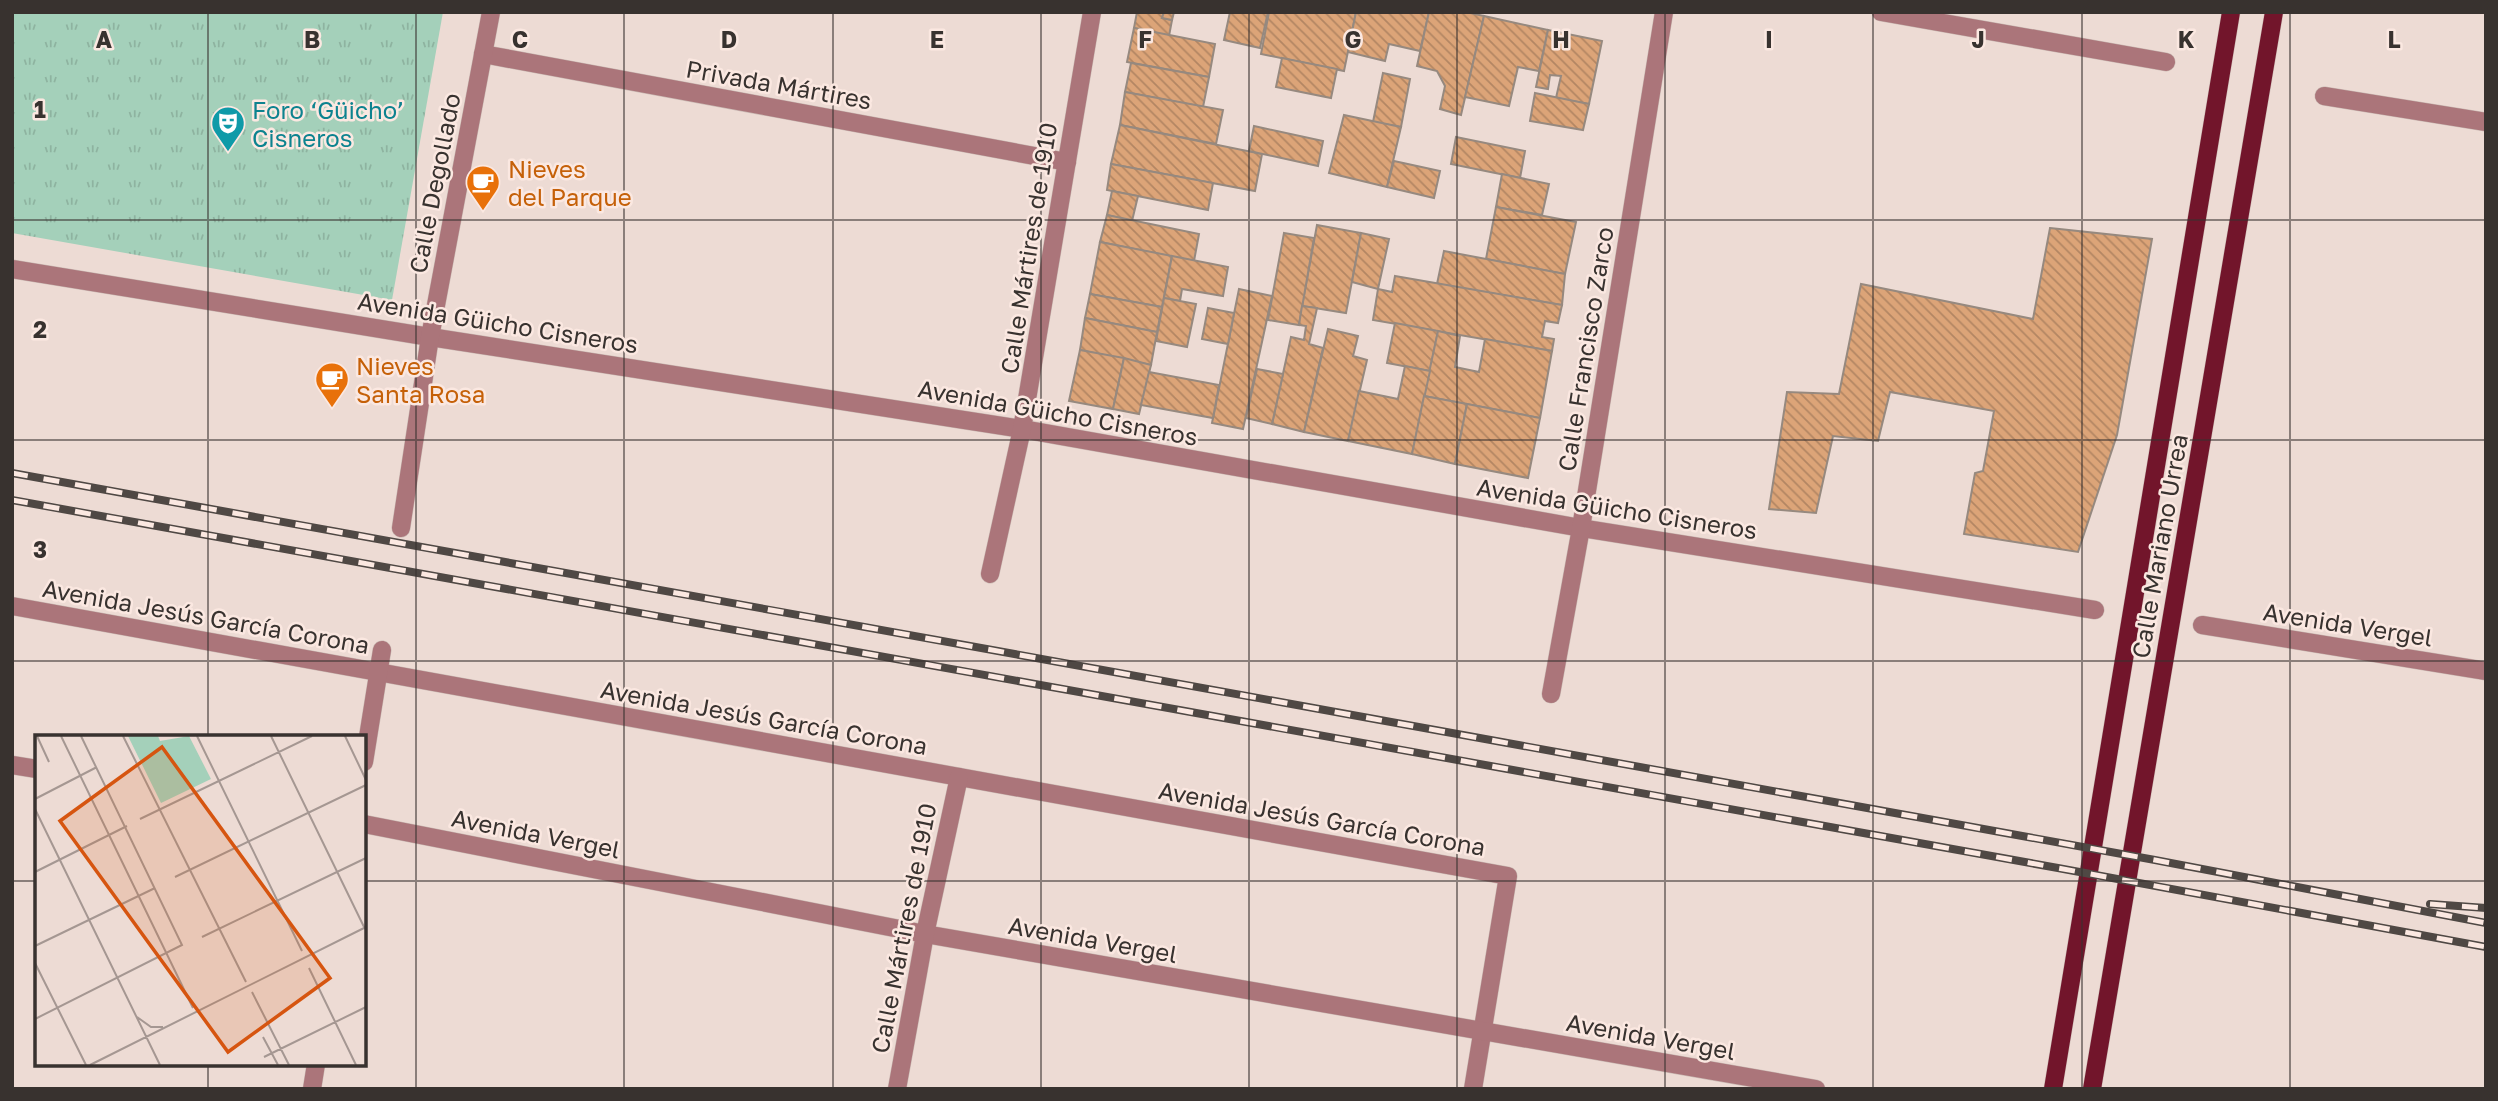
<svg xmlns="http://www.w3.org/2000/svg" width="2498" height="1101" viewBox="0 0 2498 1101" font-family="'Golos Text',sans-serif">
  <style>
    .park { fill: url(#park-tufts) }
    .building { fill: url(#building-back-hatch); stroke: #96897f; stroke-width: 2 }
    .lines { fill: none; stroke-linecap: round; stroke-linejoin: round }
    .minor-casing { stroke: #c9b9b3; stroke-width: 19 }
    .major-casing { stroke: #c9b9b3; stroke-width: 19 }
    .minor { stroke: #ab757a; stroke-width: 18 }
    .major { stroke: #72152b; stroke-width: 18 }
    .rail-casing { stroke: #4f4844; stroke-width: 8 }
    .rail { stroke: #fbe8e1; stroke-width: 5; stroke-dasharray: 16; stroke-linecap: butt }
    .grid { fill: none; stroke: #38322f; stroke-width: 2; stroke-opacity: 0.55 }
    .labels { text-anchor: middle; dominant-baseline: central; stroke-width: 5; stroke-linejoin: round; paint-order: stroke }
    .street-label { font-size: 24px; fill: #38322f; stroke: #fbe8e1 }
    .culture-label { font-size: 24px; fill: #0d838f; stroke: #fbe8e1; text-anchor: start }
    .food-label { font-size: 24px; fill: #c56008; stroke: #fbe8e1; text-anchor: start }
    .inset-road { fill: none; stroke: #a59792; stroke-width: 2 }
    .view { fill: #d65510; fill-opacity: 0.15; stroke: #d65510; stroke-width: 3.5 }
    .inset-edge { fill: none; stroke: #38322f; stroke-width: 3.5 }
    .grid-label { font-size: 23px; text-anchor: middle; font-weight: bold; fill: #38322f; stroke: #fbe8e1; stroke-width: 5; stroke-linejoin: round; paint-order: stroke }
  </style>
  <defs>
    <pattern id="park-tufts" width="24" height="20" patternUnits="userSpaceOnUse" patternTransform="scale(1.75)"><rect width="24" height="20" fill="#a4d0ba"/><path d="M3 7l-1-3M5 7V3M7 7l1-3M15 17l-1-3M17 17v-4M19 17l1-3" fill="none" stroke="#8eb3a0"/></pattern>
    <pattern id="building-back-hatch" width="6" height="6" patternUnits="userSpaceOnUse" patternTransform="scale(1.75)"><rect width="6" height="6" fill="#dca478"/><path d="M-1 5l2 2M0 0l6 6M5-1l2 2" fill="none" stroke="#b38663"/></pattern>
  </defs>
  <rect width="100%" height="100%" fill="#eddbd4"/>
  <path class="park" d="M12,12H443L392,300L12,233Z"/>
  <g class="building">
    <path d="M1137,12H1164L1162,18L1172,20L1169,36L1134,28Z"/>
    <path d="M1164,12H1174L1172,20L1162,18Z"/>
    <path d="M1230,12H1268L1260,48L1224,40Z"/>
    <path d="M1269,12H1356L1344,71L1261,54Z"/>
    <path d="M1356,12H1429L1420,51L1389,44L1385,61L1348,52Z"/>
    <path d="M1429,12H1466L1484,16L1461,115L1440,109L1445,86L1437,71L1417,66Z"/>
    <path d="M1484,16L1548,30L1539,71L1518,67L1509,106L1465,97Z"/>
    <path d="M1134,28L1215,44L1209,77L1127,62Z"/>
    <path d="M1548,30L1602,41L1589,104L1556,98L1561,76L1550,75L1548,89L1536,87Z"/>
    <path d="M1282,58L1337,69L1331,98L1276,87Z"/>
    <path d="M1131,63L1209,77L1203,107L1125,92Z"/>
    <path d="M1383,73L1410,79L1401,127L1373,122Z"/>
    <path d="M1125,92L1223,110L1216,144L1120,125Z"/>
    <path d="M1535,93L1589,104L1583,130L1530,121Z"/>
    <path d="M1344,115L1401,127L1387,187L1329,173Z"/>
    <path d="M1120,125L1262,154L1255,191L1111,164Z"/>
    <path d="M1254,126L1323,141L1318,166L1249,151Z"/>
    <path d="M1456,137L1525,151L1520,178L1451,164Z"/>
    <path d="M1394,161L1440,171L1434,198L1387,187Z"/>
    <path d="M1111,164L1213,183L1208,210L1107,190Z"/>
    <path d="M1502,174L1549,184L1542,215L1496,207Z"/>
    <path d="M1112,191L1138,196L1132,221L1107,215Z"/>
    <path d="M1496,207L1576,222L1565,274L1486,259Z"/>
    <path d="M1107,215L1199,234L1194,261L1100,242Z"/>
    <path d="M1317,225L1361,233L1346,313L1302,306Z"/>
    <path d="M2050,228L2152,239L2117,435L2078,552L1964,534L1975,473L1983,471L1994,411L1890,392L1878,441L1833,436L1816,513L1769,509L1787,392L1839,394L1861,284L2033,319Z"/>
    <path d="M1284,233L1314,238L1299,325L1268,320Z"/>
    <path d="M1361,233L1389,239L1378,289L1352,282Z"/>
    <path d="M1100,242L1172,256L1162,307L1090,294Z"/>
    <path d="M1444,251L1565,274L1562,305L1437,284Z"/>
    <path d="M1172,256L1228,267L1223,296L1182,289L1180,301L1164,298Z"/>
    <path d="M1395,276L1562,305L1558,323L1545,321L1542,337L1554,339L1552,351L1373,320L1378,289L1392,292Z"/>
    <path d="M1239,289L1272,296L1243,429L1212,423Z"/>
    <path d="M1090,294L1162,307L1157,332L1085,318Z"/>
    <path d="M1164,298L1196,304L1187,347L1156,341Z"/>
    <path d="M1302,306L1317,308L1309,344L1323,348L1304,432L1272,424L1291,337L1304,340L1306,326L1299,325Z"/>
    <path d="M1208,308L1234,313L1228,344L1202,339Z"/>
    <path d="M1085,318L1157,332L1151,365L1080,350Z"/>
    <path d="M1395,323L1438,331L1430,371L1387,363Z"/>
    <path d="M1328,329L1358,336L1353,356L1367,360L1348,441L1304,432Z"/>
    <path d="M1438,331L1460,336L1455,367L1479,372L1485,339L1552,351L1540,418L1424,396Z"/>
    <path d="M1080,350L1124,358L1113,409L1069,401Z"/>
    <path d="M1124,358L1151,365L1139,414L1113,409Z"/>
    <path d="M1405,366L1430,371L1412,454L1348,441L1359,391L1398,399Z"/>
    <path d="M1257,369L1283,374L1272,424L1246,418Z"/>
    <path d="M1149,372L1219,385L1213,418L1141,405Z"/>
    <path d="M1424,396L1467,404L1455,464L1412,454Z"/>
    <path d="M1467,404L1540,418L1528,478L1455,464Z"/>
  </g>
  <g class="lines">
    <g class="minor-casing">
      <g id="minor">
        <path d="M1881,12L2166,62"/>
        <path d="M483,54L1067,162"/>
        <path d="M2324,96L2486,122"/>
        <path d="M12,269L430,337L1022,429L1581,528L2095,610"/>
        <path d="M401,528L430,337L491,12"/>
        <path d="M990,574L1022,429L1092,12"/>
        <path d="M12,606L1508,876L1473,1089"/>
        <path d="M2202,625L2486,671"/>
        <path d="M1551,694L1581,528L1664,12"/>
        <path d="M364,762L382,650"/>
        <path d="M12,765L37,769"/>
        <path d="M364,824L925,934L1816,1089"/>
        <path d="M312,1089L316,1064"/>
        <path d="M897,1089L925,934L959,777"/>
      </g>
    </g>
    <g class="major-casing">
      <g id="major">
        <path d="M2053,1089L2231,12"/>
        <path d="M2092,1089L2274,12"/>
      </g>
    </g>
    <use href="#minor" class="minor"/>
    <use href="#major" class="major"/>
    <g class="rail-casing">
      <g id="rail">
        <path d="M12,473L2155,860L2486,923"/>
        <path d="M12,500L2058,868L2486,947"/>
        <path d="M2430,904L2486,908"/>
      </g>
    </g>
    <use href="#rail" class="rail"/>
  </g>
  <path class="grid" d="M208,12V737M416,12V1089M624,12V1089M833,12V1089M1041,12V1089M1249,12V1089M1457,12V1089M1665,12V1089M1873,12V1089M2082,12V1089M2290,12V1089M12,220H2486M12,440H2486M12,661H2486M12,881H37M364,881H2486M208,1064V1089"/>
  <defs>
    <g id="theatre-pin" transform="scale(1.75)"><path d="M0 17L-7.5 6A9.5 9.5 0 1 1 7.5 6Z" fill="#0f9aa8" stroke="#fbe8e1"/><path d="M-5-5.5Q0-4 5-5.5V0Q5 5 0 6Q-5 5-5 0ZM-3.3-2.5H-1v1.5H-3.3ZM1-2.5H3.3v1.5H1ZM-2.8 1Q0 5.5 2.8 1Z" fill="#fff"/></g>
    <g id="cafe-pin" transform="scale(1.75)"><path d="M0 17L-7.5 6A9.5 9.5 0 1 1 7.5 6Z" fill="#e8710a" stroke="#fbe8e1"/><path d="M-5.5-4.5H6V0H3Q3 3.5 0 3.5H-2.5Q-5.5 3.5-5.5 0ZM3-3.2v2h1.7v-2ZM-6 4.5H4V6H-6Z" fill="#fff"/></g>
  </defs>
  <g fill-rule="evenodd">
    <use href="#theatre-pin" x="228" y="123"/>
    <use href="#cafe-pin" x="483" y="182"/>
    <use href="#cafe-pin" x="332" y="379"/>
  </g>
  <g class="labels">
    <g class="street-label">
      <text transform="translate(779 84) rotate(10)">Privada Mártires</text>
      <text transform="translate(434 183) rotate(-79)">Calle Degollado</text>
      <text transform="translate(1028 248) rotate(-81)">Calle Mártires de 1910</text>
      <text transform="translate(498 322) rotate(9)">Avenida Güicho Cisneros</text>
      <text transform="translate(1585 349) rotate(-81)">Calle Francisco Zarco</text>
      <text transform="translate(1058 412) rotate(10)">Avenida Güicho Cisneros</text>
      <text transform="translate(1617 508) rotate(9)">Avenida Güicho Cisneros</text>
      <text transform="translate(2159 546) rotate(-80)">Calle Mariano Urrea</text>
      <text transform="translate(206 616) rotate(10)">Avenida Jesús García Corona</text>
      <text transform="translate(2348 624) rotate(9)">Avenida Vergel</text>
      <text transform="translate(764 717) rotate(10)">Avenida Jesús García Corona</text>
      <text transform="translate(1322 818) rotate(10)">Avenida Jesús García Corona</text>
      <text transform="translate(536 833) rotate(11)">Avenida Vergel</text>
      <text transform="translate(903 928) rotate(-79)">Calle Mártires de 1910</text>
      <text transform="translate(1093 939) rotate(10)">Avenida Vergel</text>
      <text transform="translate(1651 1036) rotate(10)">Avenida Vergel</text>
    </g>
    <g class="culture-label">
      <text x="252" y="109">Foro ‘Güicho’<tspan x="252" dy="28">Cisneros</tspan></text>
    </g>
    <g class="food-label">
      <text x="508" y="168">Nieves<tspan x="508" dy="28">del Parque</tspan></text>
      <text x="356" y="365">Nieves<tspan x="356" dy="28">Santa Rosa</tspan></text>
    </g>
  </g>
  <g transform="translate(35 735)">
    <rect width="331" height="331" fill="#eddbd4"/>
    <path d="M93,1H123L125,6L154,1L176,44L126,68Z" fill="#a4d0ba"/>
    <path class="inset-road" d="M2,1L14,27M26,1L158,273M88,1L211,247M162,1L267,216M236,1L330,194M310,1L331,45M0,64L62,32M0,74L125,330M105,84L277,1M0,137L92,91M140,142L331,50M167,202L331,123M0,211L120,153M0,228L51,330M274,233L321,330M217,257L254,330M102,282L116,292H128M0,284L147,210L46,1M228,302L243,330M229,322L331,272M55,330L331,192"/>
    <path class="view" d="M127,12L295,243L193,317L25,86Z"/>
    <rect width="331" height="331" class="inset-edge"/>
  </g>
  <g class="grid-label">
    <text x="104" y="48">A</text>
    <text x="312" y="48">B</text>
    <text x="520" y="48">C</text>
    <text x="729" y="48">D</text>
    <text x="937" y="48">E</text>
    <text x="1145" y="48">F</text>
    <text x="1353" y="48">G</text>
    <text x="1561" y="48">H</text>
    <text x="1769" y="48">I</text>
    <text x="1978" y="48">J</text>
    <text x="2186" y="48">K</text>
    <text x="2394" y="48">L</text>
    <text x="40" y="118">1</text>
    <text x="40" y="338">2</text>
    <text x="40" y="558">3</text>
  </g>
  <rect width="2498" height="1101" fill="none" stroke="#38322f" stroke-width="28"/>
</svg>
